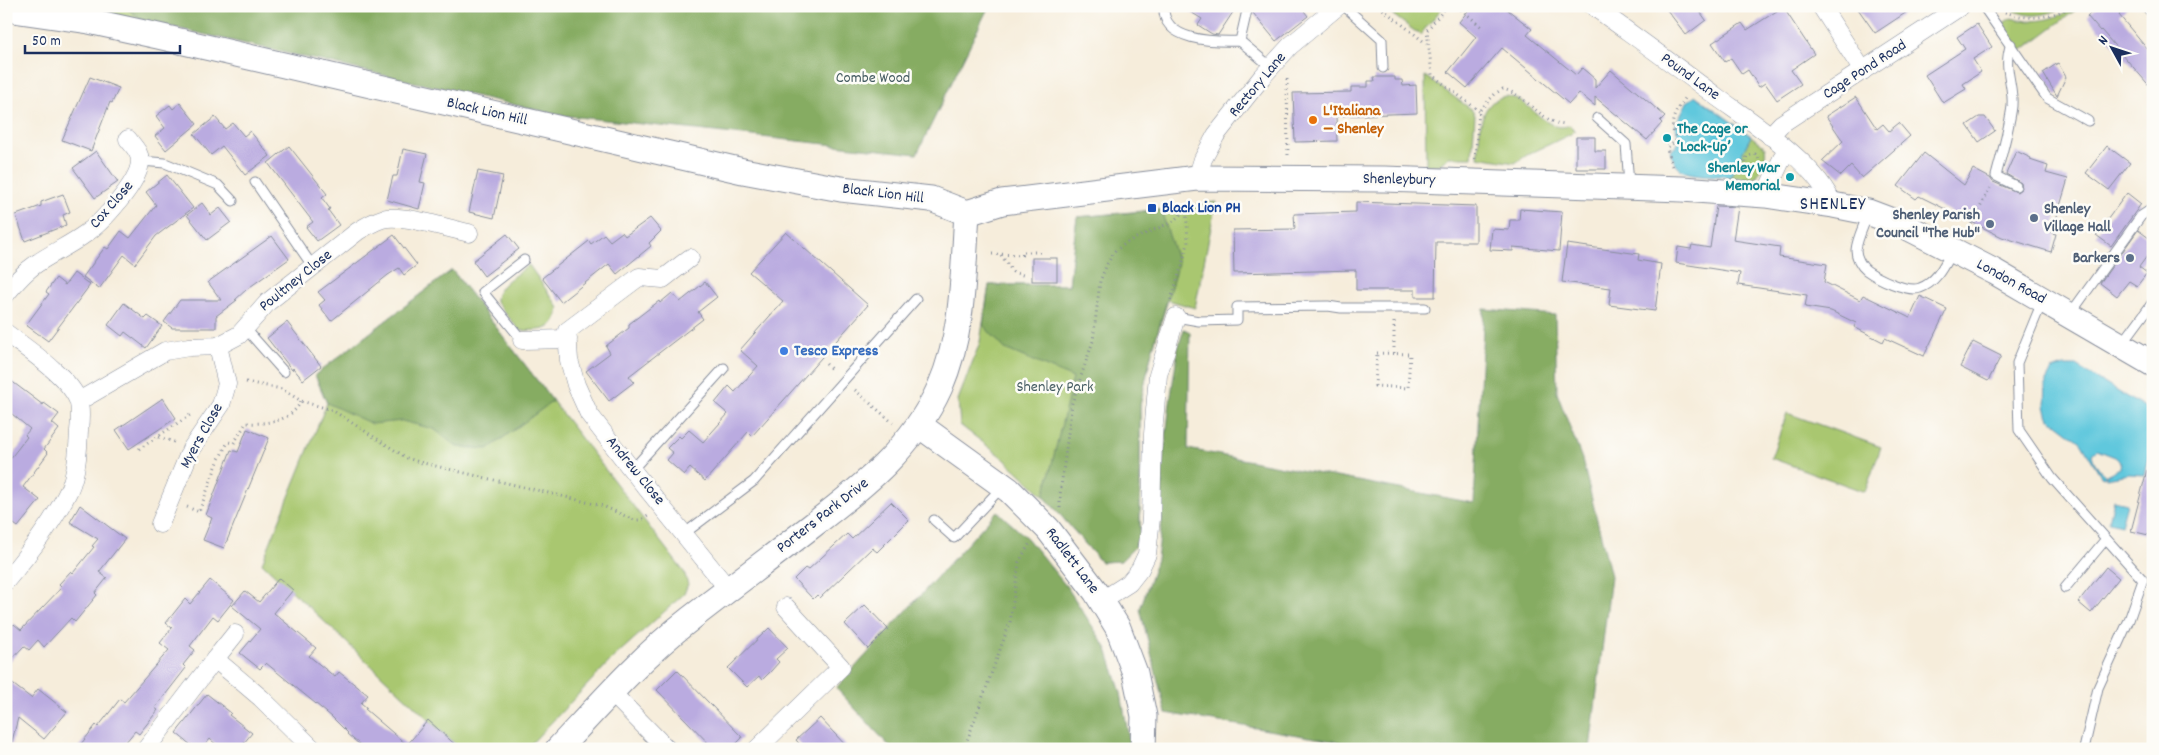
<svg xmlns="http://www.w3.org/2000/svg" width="2159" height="755" viewBox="0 0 2159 755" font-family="Dekko,sans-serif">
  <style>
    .green { fill: #a9c76f; stroke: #627b66 }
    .forest { fill: #86ac62; stroke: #506e60 }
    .water { fill: #61c8dd; stroke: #3e7c9e }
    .building { fill: #baabe0 }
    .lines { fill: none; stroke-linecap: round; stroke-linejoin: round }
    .lane-casing { stroke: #888e9c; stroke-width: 11 }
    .street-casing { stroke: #888e9c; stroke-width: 19 }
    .secondary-casing { stroke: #888e9c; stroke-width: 27 }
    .path { stroke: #888e9c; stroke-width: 3; stroke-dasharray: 1 4; stroke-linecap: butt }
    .lane { stroke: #fff; stroke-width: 9 }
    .street { stroke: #fff; stroke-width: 18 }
    .secondary { stroke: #fff; stroke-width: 25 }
    .food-dot { fill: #e8710a; stroke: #fdfcf7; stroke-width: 2 }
    .culture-dot { fill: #0f9aa8; stroke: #fdfcf7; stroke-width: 2 }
    .transit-dot { fill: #1a4fb4; stroke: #fdfcf7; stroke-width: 2 }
    .service-dot { fill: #5c6f8a; stroke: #fdfcf7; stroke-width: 2 }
    .shop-dot { fill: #3f7fe0; stroke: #fdfcf7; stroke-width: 2 }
    .labels { text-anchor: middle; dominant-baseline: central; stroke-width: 5; stroke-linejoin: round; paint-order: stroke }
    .street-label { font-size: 16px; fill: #1b2f5e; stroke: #fdfcf7 }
    .park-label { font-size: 16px; fill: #465d63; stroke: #fdfcf7 }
    .food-label { font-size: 16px; font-weight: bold; fill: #c56008; stroke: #fdfcf7; text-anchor: start }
    .culture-label { font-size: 16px; font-weight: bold; fill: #0d838f; stroke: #fdfcf7; text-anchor: start }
    .transit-label { font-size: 16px; font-weight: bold; fill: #164399; stroke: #fdfcf7; text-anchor: start }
    .service-label { font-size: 16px; font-weight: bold; fill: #4e5e75; stroke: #fdfcf7; text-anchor: end }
    .shop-label { font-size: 16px; font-weight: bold; fill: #366cbe; stroke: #fdfcf7; text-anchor: start }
    .quarter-label { font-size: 19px; letter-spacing: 1px; fill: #1b2f5e; stroke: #fdfcf7 }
  </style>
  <rect width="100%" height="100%" fill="#fdfcf7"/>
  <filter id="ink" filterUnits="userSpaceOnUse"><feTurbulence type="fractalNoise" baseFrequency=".02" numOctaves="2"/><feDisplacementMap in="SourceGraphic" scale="10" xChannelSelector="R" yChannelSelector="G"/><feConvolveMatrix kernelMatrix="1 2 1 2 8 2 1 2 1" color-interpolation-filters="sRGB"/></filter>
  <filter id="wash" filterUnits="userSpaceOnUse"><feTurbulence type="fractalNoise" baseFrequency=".0096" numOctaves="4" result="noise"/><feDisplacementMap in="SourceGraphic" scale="20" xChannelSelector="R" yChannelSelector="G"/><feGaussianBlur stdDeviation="1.12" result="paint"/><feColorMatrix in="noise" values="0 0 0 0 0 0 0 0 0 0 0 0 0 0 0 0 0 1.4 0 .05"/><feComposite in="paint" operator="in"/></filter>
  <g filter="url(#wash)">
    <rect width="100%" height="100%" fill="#f6eddb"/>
    <g class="green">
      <path d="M73,6H123L145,21Z"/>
      <path d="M1381,6H1444L1420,35Z"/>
      <path d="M2009,6H2067C2049,15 2025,21 2009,6Z"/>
      <path d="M2081,6L2021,51L2002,24L2011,18C2037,25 2057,18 2081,6Z"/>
      <path d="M1425,76L1471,109L1475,115L1472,157H1449L1439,165H1426Z"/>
      <path d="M1505,96C1531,97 1546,136 1570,125L1575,130L1571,134L1527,155L1515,163L1478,157C1480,134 1477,103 1505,96Z"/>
      <path d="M1751,136L1765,147C1767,157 1762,167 1757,176L1749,178L1730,177Z"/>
      <path d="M1216,202L1195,308L1168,300L1152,351L1140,405V532L1134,548L1121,561L1101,562L1044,496L1003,458L960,425L958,400L980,342L989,285H1069L1077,217L1176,208Z"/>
      <path d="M529,265L559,308C554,334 542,329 520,331L496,302C494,286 518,274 529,265Z"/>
      <path d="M452,270L684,572L688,584L684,594L614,657L526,749H460L262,563L327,403L315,375Z"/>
      <path d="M1787,413L1881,447L1865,492L1771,458Z"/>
    </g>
    <g class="forest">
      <path d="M123,6H989L917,154L559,115L145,21Z"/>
      <path d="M1161,210L1178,263L1152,351L1140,405V532L1134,548L1121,561L1101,562L1044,496L1073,378L1005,349L983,325L989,285H1069L1077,217Z"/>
      <path d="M452,270L553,401L488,449L457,447L434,429L402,421L372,424L327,403L315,375Z"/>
      <path d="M1484,309L1555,315L1557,393L1582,459L1611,576L1590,749H1381L1166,713L1140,609L1157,559L1162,522V472L1170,402L1178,348L1184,329L1190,332L1188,449L1474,503Z"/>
      <path d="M997,511L1027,538L1067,587L1107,649L1121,693L1129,739L1128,749H892L836,688Z"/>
    </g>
    <g class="water">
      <path d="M1696,96L1751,136L1730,177C1718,175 1687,177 1679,168C1674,164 1672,156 1670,150L1676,147L1680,140L1675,126L1687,102Z"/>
      <path d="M2064,366H2076L2153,413V452L2149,454L2144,475L2129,474L2106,478V475L2120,468L2121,462L2115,457L2097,450L2092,454C2093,462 2099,471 2105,475L2104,477L2101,476L2081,442L2048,417L2045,406L2046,381L2052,370Z"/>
      <path d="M2114,500L2127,503L2121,525L2109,522Z"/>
    </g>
    <g id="blocks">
      <g class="building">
        <path d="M1181,6H1237L1218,35L1212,34L1198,25L1202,19Z"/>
        <path d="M1254,6H1300L1308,16L1276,41L1253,13Z"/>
        <path d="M1472,6H1503L1532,29L1527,35L1576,75L1582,68L1595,79V88L1611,70L1665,116L1660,121L1662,123L1647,140L1595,97V106L1579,93L1569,104L1502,48L1467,88L1448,72L1476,37L1459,22Z"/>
        <path d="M1664,6H1696L1706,20L1686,35Z"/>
        <path d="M1856,6H1916L1875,33Z"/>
        <path d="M2099,6H2129L2119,15L2153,56V90L2101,30L2100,31L2087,16Z"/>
        <path d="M1783,7L1814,54L1791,70L1801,84L1777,100L1765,83L1759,87L1748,70L1742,74L1731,58L1725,62L1712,43L1742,23L1747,30Z"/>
        <path d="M1977,24L1992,47L1973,59L1981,72L1963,84L1966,89L1943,103L1925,75L1965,49L1957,37Z"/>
        <path d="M2058,63L2066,77L2057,96L2043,73Z"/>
        <path d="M90,77L119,88L112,103L110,102L91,151L62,140Z"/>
        <path d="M1374,77H1395V80H1402L1403,86L1416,85L1417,113L1336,116L1337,141L1295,142L1293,93L1351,92V87H1368V81H1375Z"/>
        <path d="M1856,97L1877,129L1883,124L1889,131L1899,123L1910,136L1862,178L1851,166L1841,176L1822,161L1843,141L1826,116Z"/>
        <path d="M180,103L197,124L166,150L155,136L165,128L156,116L170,105L173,109Z"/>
        <path d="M215,117L225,129L233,123L244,136L250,131L270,156L245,175L222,146L211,155L194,134Z"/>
        <path d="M1979,117H1985L1995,131L1979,142L1967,125Z"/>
        <path d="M1576,137H1595V151H1606V169H1576Z"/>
        <path d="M289,146L327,194L322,198L330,209L328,210L339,225L317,241L306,227L313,222L268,163Z"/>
        <path d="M2107,146L2130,163L2109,190L2086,173Z"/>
        <path d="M403,149L427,154L420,182L425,183L419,209L387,200L393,176H397Z"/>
        <path d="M96,151L118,182L95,198L73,168Z"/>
        <path d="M2016,151L2031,158L2030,160L2048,166L2046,173L2068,179L2052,233L2056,234L2051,252L2002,237L1919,196L1916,199L1898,186L1924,153L1964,185L1973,169L1990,178L1993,182L2017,192L2022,188L2021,183L2006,174Z"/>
        <path d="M478,171L503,176L494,218L469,212Z"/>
        <path d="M167,175L193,208L156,236L135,264L124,255L99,289L83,277L105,247L108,249L121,231L130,238L156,205L146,192Z"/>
        <path d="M2127,193L2141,204L2111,246L2096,235Z"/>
        <path d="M63,194L70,212L63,215L66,225L25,241L16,215L41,206V202Z"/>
        <path d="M1356,202L1476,206V242H1436L1435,297H1415V290H1356V270L1234,273L1233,230L1295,229L1294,214L1356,212Z"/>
        <path d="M202,203L211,215L220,208L231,222L207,240L187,215Z"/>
        <path d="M1716,206L1738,207L1733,240L1780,247L1779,257L1827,264L1824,282L1860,300L1863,295L1910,318L1920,296L1947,309L1924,356L1885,338L1883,342L1854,327L1856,323L1831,311L1805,307L1807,295L1738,285L1740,273L1676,263L1678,247L1691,249L1692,245L1710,248Z"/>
        <path d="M1520,209L1562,212L1559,251L1513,247V251L1490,250L1492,229L1509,230L1510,220H1519Z"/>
        <path d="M650,218L661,231L649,243L651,246L617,274L609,264L561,302L542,278L589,241L591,244L604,234L610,241L622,232L625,236Z"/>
        <path d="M2138,230L2153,241V248L2139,267L2147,273L2137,286L2129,281L2117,296L2100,283Z"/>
        <path d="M786,232L868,305L752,436L748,432L705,481L690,468L684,475L667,460L673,453L667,448L679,436L681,438L689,430L703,442L728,414L715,403L729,386L735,392L758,366L740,350L783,301L749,272Z"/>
        <path d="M507,234L519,249L484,276L473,261Z"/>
        <path d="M394,235L417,265L404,275L399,268L388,275L331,321L319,305L325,300L318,292Z"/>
        <path d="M272,236L289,259L247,289L235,300H237L216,316V328H172L164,322L180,300H221L208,282Z"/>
        <path d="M1567,244L1639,254L1638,260L1661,264L1655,311L1609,305L1611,288L1562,282Z"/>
        <rect x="1032" y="258" width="25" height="23"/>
        <path d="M74,273L90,285L48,341L26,325L49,294L46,292L56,278L65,285Z"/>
        <path d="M705,282L717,297L698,312L703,319L629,376L634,382L609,401L586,371L610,353L606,346L629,328V324L659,301L660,303L672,293L680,302Z"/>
        <path d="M124,303L145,319L148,316L162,326L146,348L125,332L122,336L108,325Z"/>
        <path d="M287,322L321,366L303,380L293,368L292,370L267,338Z"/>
        <path d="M1973,342L2001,356L1988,381L1960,367Z"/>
        <path d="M6,377L43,405L44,403L59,414L52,423L59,429L44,449L48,453L23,487L40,500L18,527L6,518V464L27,437L25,435L30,429L6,409Z"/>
        <path d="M163,398L176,418L129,449L116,430Z"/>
        <path d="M247,429L269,438L224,548L203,540L212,518L206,515L231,450L238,452Z"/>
        <path d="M2147,470L2153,471V536L2131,531Z"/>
        <path d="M891,502L909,520L877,552L872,548L820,598L817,595L813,599L794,579L805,568L808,570L847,534L852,539Z"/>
        <path d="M80,505L125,539L99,572L107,578L95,593L97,595L75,622L71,618L44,647L38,640L29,650L24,646L6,665V633L14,624L21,630L62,587L59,584L71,571L73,573L94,547L92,546L98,539L70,522Z"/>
        <path d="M2106,567L2119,578L2091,613L2078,602Z"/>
        <path d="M279,578L293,590L274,613L316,648L309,656L335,677L339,672L368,695L361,703L367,708L365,709L407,745L428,720L460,749H365L347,734L348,733L332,717L266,663L260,669L240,653L260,629L232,606L245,591L259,602Z"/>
        <path d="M210,580L234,600L218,620L213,616L190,646L195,650L183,665L186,668L155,708L158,710L139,734L135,731L120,749H77L96,725L98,727L120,699L124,702L169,650L160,643L172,628L166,623L185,599L190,604Z"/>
        <path d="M865,605L888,629L868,649L845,624Z"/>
        <path d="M769,628L788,648L776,659L779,662L771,671L762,680L759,676L747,687L728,668Z"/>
        <path d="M677,670L741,736L742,738L731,749H714L657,690Z"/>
        <path d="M6,679L31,698L38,689L67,712L44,739L18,718L11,745L6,744Z"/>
        <path d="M207,694L231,713L229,715L252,733L239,749H221L210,739L202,749H196L176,733Z"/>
        <path d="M820,718L849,749H804L796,740Z"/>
      </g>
    </g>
  </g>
  <g filter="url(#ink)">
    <use href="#blocks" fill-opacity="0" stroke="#888e9c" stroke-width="1"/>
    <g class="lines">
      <g class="lane-casing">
        <g id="lane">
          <path d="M1164,6C1161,42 1215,42 1240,41L1271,67"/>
          <path d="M1344,6L1382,40L1383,68"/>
          <path d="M1983,6L2047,98L2088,121"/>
          <path d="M1240,41L1248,6"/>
          <path d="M2011,44C2002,67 2014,84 2012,106C2009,130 2002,153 1996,176L2016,186"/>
          <path d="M1597,118L1626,144L1629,185"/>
          <path d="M141,161L165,163L218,185L233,201"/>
          <path d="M255,182L313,267"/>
          <path d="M1868,213C1865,224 1857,238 1856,250C1856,257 1861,266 1866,270C1877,278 1908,293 1920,288C1937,282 1944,265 1952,251"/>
          <path d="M2042,302L2017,363L2019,430L2052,478L2143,580L2129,620L2098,688L2084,749"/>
          <path d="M2071,313L2141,216L2153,208"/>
          <path d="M1176,317L1199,321L1237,320V307L1328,306L1341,308H1425"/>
          <path d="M245,328L284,372"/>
          <path d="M522,340L483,292L524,260"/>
          <path d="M2122,344L2153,302"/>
          <path d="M632,470L724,368"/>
          <path d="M934,520L954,538L1002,487"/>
          <path d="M685,533L754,481L916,299"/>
          <path d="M2065,588L2106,539"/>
        </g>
      </g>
      <g class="street-casing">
        <g id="street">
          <path d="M1593,6C1634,36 1676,66 1717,97C1753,123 1817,163 1833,205"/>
          <path d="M1821,6L1863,71"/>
          <path d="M2151,6L2153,8"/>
          <path d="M1770,136L1781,124L1961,6"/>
          <path d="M1197,178L1203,159L1216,135L1262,77L1290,46L1338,6"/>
          <path d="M1765,195L1786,150"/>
          <path d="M690,258L663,279L639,277L567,331L569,360L576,385L589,414L632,470L729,590"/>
          <path d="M6,294C15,283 24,272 36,264C52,253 70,245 85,234C102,223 139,182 140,162C141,153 133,146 128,139"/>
          <path d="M6,333C27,349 68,376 78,400C81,408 80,422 79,431C78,451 77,472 69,490C53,523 29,553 6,581"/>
          <path d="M522,340L568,339"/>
          <path d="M79,401L165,351L189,347L218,346L239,335L268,302L358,231C367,226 377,219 387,218C411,216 445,228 469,233"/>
          <path d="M160,524L191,449L221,405L227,384L218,346"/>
          <path d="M1101,601L1129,583L1140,569L1147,554L1151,518L1153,434L1158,375L1176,317"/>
          <path d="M215,659L235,634"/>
          <path d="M611,692L667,749"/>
          <path d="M146,749L215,659L261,698L313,749"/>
          <path d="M757,749L841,667L786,607"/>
        </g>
      </g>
      <g class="secondary-casing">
        <g id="secondary">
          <path d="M6,9L89,21L158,36L743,171L841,189L931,199L967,213"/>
          <path d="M967,213L1002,202L1197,178L1384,179L1682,189L1765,195L1833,205L1868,212L1905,226L1995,272L2153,364"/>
          <path d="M919,425L1009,490L1048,529L1096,592L1118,628L1135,673L1144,716L1143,749"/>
          <path d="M558,749C600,704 641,657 690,619C731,587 772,557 813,525C864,486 913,447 940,387C964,332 963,272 967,213"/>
        </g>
      </g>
      <g class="path">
        <path d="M1379,6L1428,45"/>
        <path d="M1447,6L1427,30L1432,75L1479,111"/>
        <path d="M1457,6L1483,28"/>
        <path d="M2005,12C2031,21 2049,18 2073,6"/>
        <path d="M1287,79L1288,157"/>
        <path d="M1475,159L1479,111L1496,93L1503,89C1527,95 1540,122 1565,125"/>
        <path d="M1672,166L1667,148L1676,141C1676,135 1674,134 1673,130C1670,118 1680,105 1686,97"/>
        <path d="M1757,166L1751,169C1745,165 1745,162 1747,156L1755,154L1760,160"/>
        <path d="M1967,233L1990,188"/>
        <path d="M992,254L1022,255V252H1042"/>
        <path d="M1001,255L1013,272L1026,276"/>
        <path d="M1171,300L1188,244L1186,204"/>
        <path d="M1377,353L1410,354L1408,388L1375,386Z"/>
        <path d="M1394,353V322"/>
        <path d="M826,364L833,371"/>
        <path d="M246,382L282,389L301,401L332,410L407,458L419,462L603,506L634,520H641L648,516"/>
        <path d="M855,390L893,423"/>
        <path d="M159,437L174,442"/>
        <path d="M139,449L190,415"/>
        <path d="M187,507L199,512L219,459L228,442L234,443L246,423C267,424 291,422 301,401"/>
        <path d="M1060,508V495L1072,403L1093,341L1100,281L1107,264L1115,251L1129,241L1172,222L1187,209"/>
        <path d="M964,749L1010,622L1019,562L1030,543"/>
      </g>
      <use href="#lane" class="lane"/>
      <use href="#street" class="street"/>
      <use href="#secondary" class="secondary"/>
    </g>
  </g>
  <circle class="food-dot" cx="1313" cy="120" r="5"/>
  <g class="culture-dot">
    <circle cx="1667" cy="138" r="5"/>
    <circle cx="1790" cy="177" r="5"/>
  </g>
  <rect class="transit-dot" x="1147" y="203" width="10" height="10" rx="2.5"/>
  <g class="service-dot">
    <circle cx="2034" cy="218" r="5"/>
    <circle cx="1990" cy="224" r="5"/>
    <circle cx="2130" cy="258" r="5"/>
  </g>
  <circle class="shop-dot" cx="784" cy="351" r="5"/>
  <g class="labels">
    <g class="street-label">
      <text transform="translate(1865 70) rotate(-33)">Cage Pond Road</text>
      <text transform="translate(1690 77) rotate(36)">Pound Lane</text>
      <text transform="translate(1258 85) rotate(-50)">Rectory Lane</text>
      <text transform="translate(487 112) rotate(13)">Black Lion Hill</text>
      <text transform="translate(1399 180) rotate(1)">Shenleybury</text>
      <text transform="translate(883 194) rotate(7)">Black Lion Hill</text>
      <text transform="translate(112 205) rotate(-49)">Cox Close</text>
      <text transform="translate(296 281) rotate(-39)">Poultney Close</text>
      <text transform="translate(2011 282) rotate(29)">London Road</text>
      <text transform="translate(202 436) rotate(-61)">Myers Close</text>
      <text transform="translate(635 471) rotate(51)">Andrew Close</text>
      <text transform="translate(823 516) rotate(-38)">Porters Park Drive</text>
      <text transform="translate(1072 561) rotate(53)">Radlett Lane</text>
    </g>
    <g class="park-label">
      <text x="873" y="78">Combe Wood</text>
      <text x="1055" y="387">Shenley Park</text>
    </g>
    <g class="food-label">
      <text x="1323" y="111">L'Italiana<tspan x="1323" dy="18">— Shenley</tspan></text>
    </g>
    <g class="culture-label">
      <text x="1677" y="129">The Cage or<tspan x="1677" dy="18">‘Lock-Up’</tspan></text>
      <text x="1780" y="168" text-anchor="end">Shenley War<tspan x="1780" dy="18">Memorial</tspan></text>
    </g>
    <g class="transit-label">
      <text x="1162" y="208">Black Lion PH</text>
    </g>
    <g class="service-label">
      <text x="2044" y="209" text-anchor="start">Shenley<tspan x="2044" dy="18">Village Hall</tspan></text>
      <text x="1980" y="215">Shenley Parish<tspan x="1980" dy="18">Council "The Hub"</tspan></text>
      <text x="2120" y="258">Barkers</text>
    </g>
    <g class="shop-label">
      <text x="794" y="351">Tesco Express</text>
    </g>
    <g class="quarter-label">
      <text x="1833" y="205">SHENLEY</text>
    </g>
  </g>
  <rect width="2159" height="755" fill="none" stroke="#fdfcf7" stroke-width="25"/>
  <g transform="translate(2112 48) rotate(310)" stroke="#fdfcf7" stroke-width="4" paint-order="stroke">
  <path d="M0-4L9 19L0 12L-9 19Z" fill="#1b2f5e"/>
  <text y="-8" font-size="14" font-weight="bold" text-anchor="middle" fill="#1b2f5e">N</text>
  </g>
  <path d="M25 45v8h155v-8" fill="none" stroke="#1b2f5e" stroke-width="2.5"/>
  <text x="32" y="45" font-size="15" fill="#1b2f5e" stroke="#fdfcf7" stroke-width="4" paint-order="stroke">50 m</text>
</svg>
